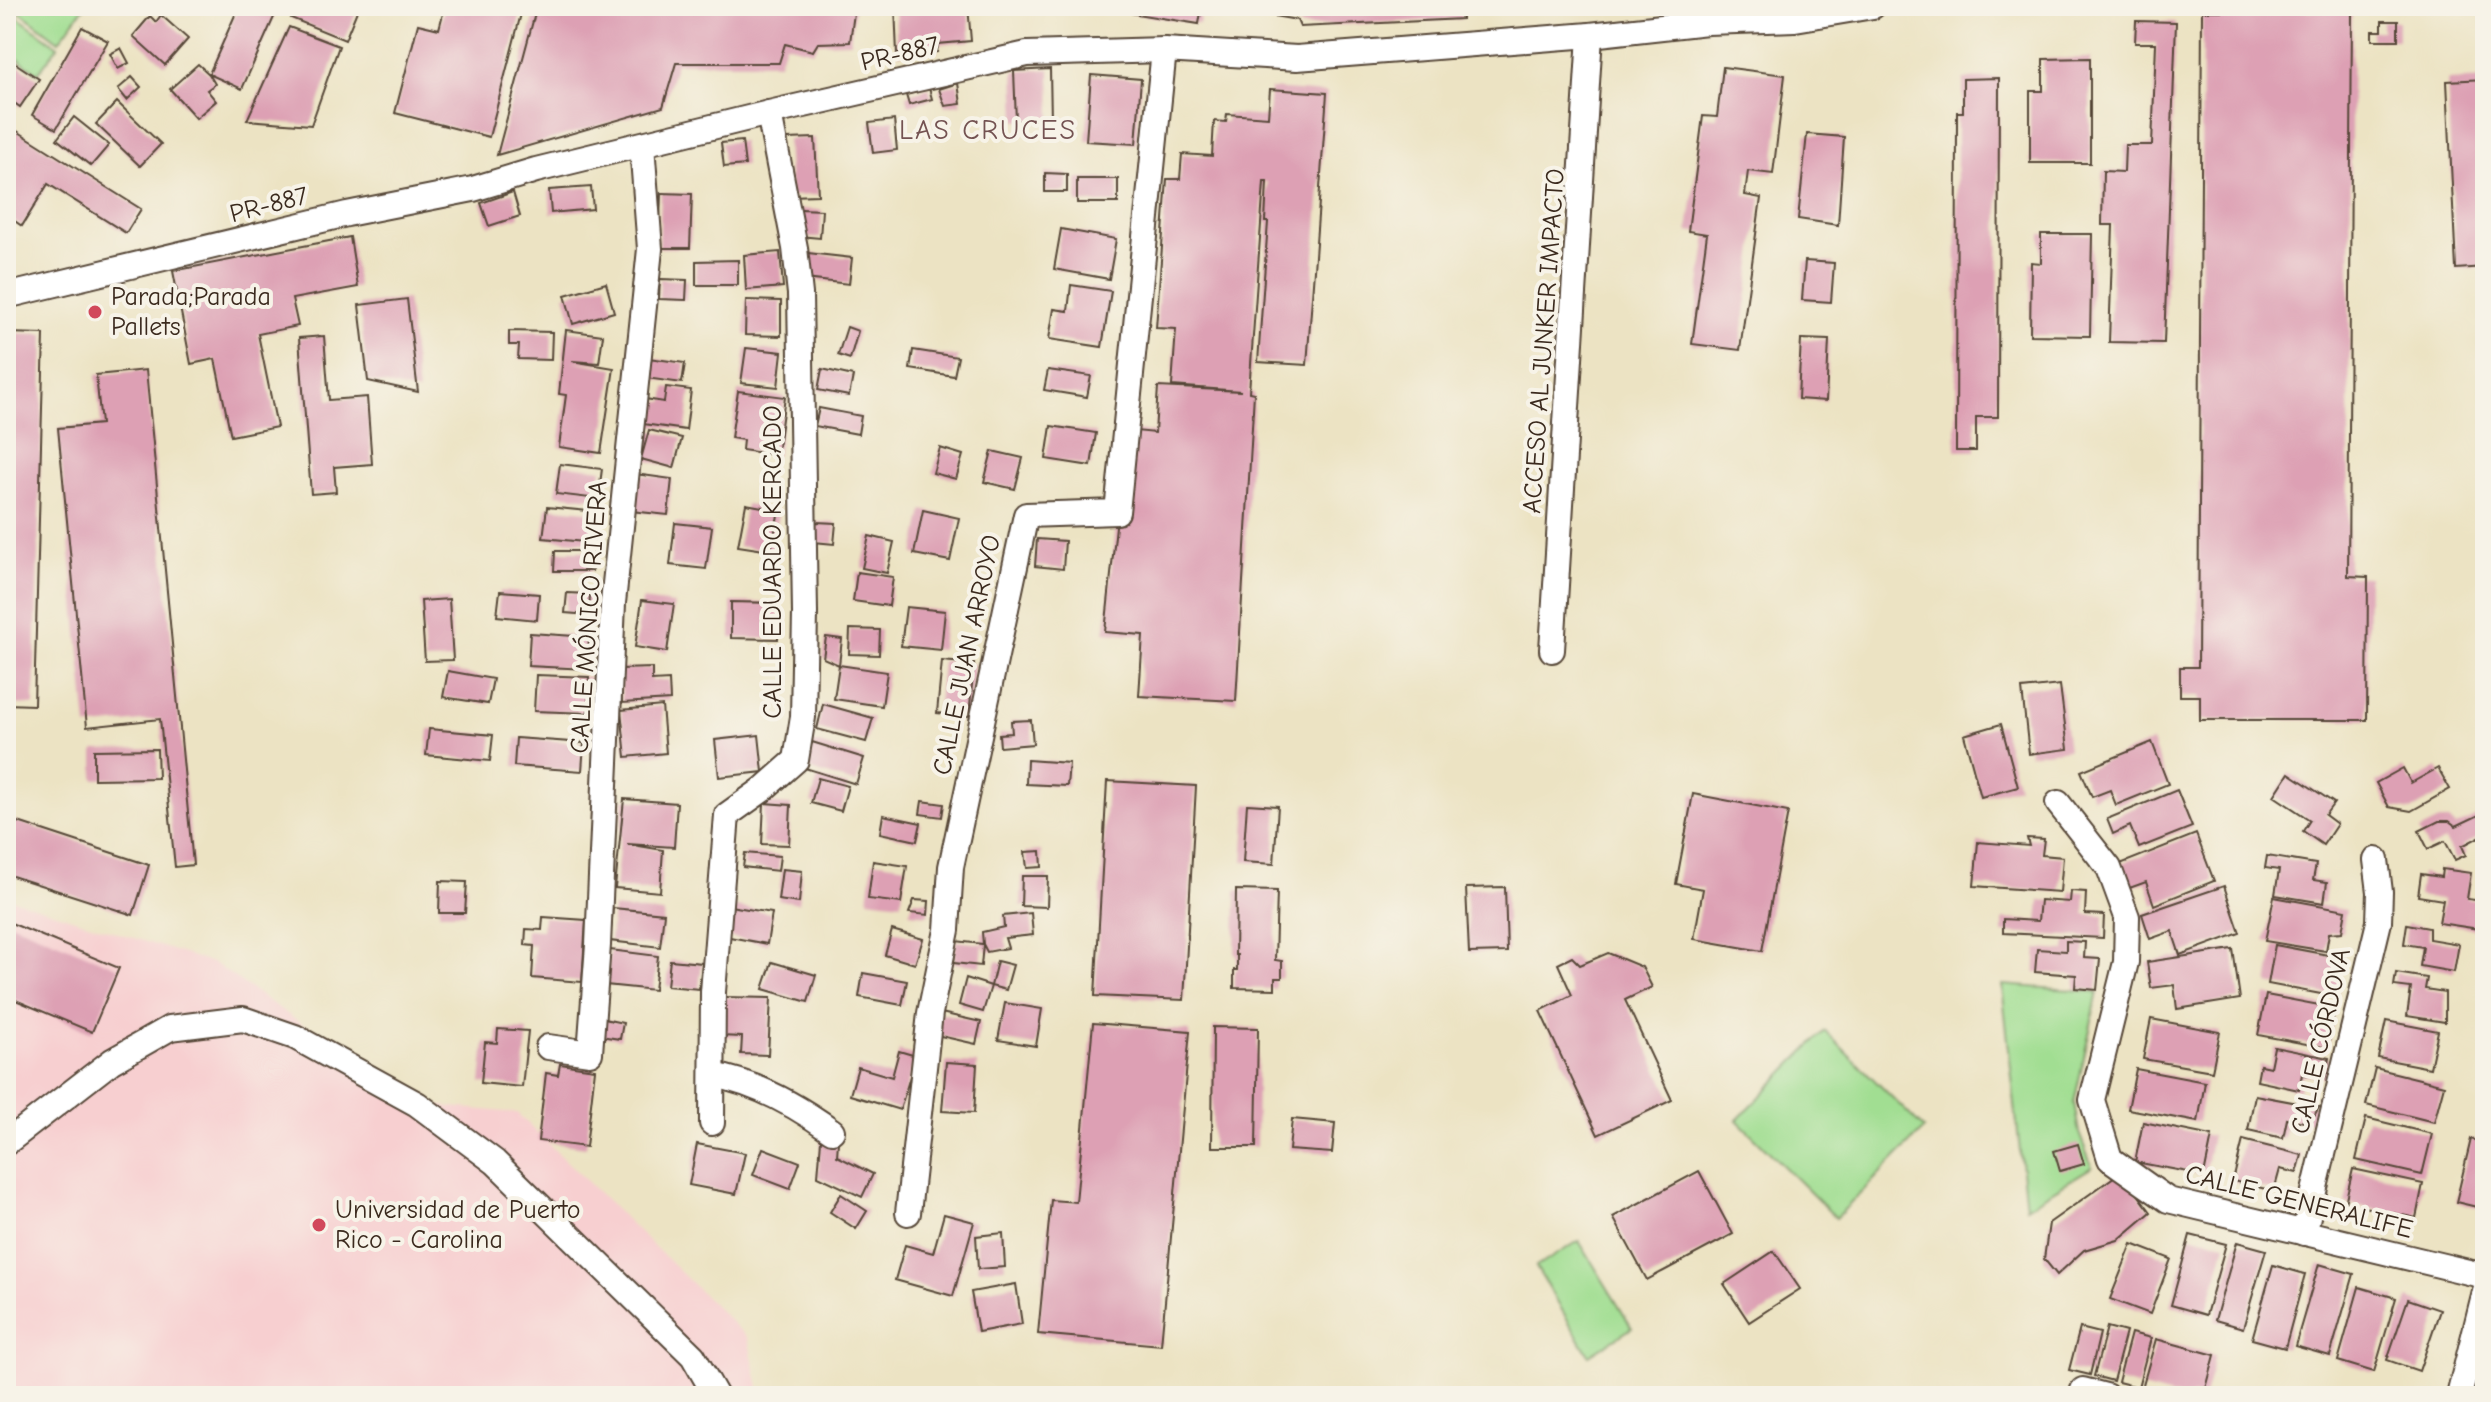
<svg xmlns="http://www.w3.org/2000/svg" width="2491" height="1402" viewBox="0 0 2491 1402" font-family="'Comic Neue',sans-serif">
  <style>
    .built { fill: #f7cfd0 }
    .green { fill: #a1de92; stroke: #6e8458; stroke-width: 2 }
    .building { fill: #dda0b4 }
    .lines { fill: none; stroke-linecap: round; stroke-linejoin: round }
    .minor-casing { stroke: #564637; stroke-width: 28 }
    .minor { stroke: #fff; stroke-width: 24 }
    .poi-dot { fill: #d1495b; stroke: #f7f3e8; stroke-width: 3 }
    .labels { text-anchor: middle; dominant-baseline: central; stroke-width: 8; stroke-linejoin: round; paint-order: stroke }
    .street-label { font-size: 26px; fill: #3b2a1e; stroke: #f7f3e8 }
    .poi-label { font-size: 26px; fill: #3b2a1e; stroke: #f7f3e8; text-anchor: start }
    .neighbourhood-label { font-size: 28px; letter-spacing: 2px; fill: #745352; stroke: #f7f3e8 }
  </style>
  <rect width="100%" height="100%" fill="#f7f3e8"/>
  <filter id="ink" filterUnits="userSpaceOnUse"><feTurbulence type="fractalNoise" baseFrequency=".0125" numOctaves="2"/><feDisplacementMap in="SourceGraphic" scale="16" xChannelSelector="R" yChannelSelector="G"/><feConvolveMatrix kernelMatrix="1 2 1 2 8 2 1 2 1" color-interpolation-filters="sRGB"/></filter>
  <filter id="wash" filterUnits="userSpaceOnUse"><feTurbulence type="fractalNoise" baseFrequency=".006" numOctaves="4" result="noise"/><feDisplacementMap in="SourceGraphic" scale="32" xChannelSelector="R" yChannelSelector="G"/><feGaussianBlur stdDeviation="1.8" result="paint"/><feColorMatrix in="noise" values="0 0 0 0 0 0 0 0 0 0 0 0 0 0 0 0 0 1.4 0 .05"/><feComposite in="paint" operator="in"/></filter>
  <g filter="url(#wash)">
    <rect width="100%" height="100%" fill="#ece3c3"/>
    <path class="built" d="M6,897L215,964L417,1104L517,1113L748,1338L761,1396H6Z"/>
    <g class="green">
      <path d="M12,6H85L59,41Z"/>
      <path d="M16,16L58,46L38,73L6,50V30Z"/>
      <path d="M2002,985L2098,992L2074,1103L2079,1133L2092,1167L2026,1207Z"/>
      <path d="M1825,1031L1924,1129L1836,1218L1737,1120Z"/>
      <path d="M1579,1241L1632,1328L1589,1355L1536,1267Z"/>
    </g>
    <g id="blocks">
      <g class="building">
        <path d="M239,6H279L242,89L209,74L215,84L207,90L216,101L196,118L170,89L198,64L209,74Z"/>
        <path d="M296,6H359L345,40L291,18Z"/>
        <path d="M445,6H523L489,137L395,113L418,24L439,29Z"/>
        <path d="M537,6H855L850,42L818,43L813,51L785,44L779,63H676L663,107L497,155Z"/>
        <path d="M895,6H968L971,41L938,44L937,52L897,54Z"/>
        <path d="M1131,6H1202L1199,24L1130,13Z"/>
        <path d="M1217,6H1462V19L1300,27L1297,20Z"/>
        <path d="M2202,11H2352L2348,576L2368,577L2367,720H2200V696H2180V667H2198Z"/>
        <path d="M161,15L188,39L165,65L133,36L150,16L156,22Z"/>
        <path d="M2136,21L2176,22L2164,343L2109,342L2113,225H2102L2103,171L2124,172L2125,145H2152L2156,43H2135Z"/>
        <path d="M2382,21H2398V40H2372V31H2382Z"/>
        <path d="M82,27L108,41L56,129L32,115Z"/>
        <path d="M289,27L339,46L311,125L247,120Z"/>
        <path d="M121,48L129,63L118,69L110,54Z"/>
        <path d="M6,57L39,79L20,107L6,97Z"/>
        <path d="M2090,58V163H2030V91H2043V59Z"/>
        <path d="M1723,67L1785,75L1773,174L1748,171L1745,195L1761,198L1740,350L1692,344L1707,234L1688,231L1703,116L1717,117Z"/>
        <path d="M1050,69L1051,120L1016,121L1014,71Z"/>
        <path d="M1091,75L1141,79L1136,144L1086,141Z"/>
        <path d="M132,77L141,87L127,100L118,89Z"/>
        <path d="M1999,78L1998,417H1976V451H1956L1957,112H1963V79Z"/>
        <path d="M2485,79V267L2456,269L2447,81Z"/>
        <path d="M958,83L961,104L945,106L939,89Z"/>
        <path d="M929,88L932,99L909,105L906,95Z"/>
        <path d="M1270,89L1327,93L1307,365L1258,362L1268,222H1265L1267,182H1264L1249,392L1254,393L1236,701L1139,696L1143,635L1105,632L1126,430L1155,433L1158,387L1241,391L1172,386L1176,329L1156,328L1167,179H1180L1182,154L1212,156L1214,121L1226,122L1227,114L1268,117Z"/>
        <path d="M117,102L161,144L140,166L96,124Z"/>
        <path d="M74,117L109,145L91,166L57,139Z"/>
        <path d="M894,120L897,150L873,153L869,123Z"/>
        <path d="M6,124L141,209L126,233L48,184L22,226L6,215Z"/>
        <path d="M1807,134L1844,137L1838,225L1798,219Z"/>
        <path d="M815,138L818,195L790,196L787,139Z"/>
        <path d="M742,141L745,165L724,167L721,143Z"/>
        <path d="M1045,173L1067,174V192H1045Z"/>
        <rect x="1077" y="179" width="41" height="24"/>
        <path d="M591,187L593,209L551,213L549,190Z"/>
        <path d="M513,192L520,216L489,226L481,203Z"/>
        <path d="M661,193L692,194L690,248H659Z"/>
        <path d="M801,209L822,210L820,238L799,236Z"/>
        <path d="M1061,229L1116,239L1109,279L1054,269Z"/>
        <path d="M2041,234H2092L2090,336L2030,335L2031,262L2041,263Z"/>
        <path d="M350,237L358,287L292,299L298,326L258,334L277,427L231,436L215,359L191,364L173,271Z"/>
        <path d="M780,252L783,287L746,290L744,255Z"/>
        <path d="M808,253L852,258L849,284L805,279Z"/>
        <path d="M738,260V285H696V261Z"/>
        <path d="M1805,261L1834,263L1831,302L1802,300Z"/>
        <path d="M660,279L687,280L686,300L659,299Z"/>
        <path d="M606,283L614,312L573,324L565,295Z"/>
        <path d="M1071,285L1111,291L1102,347L1049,339L1054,309L1068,311Z"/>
        <path d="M407,299L418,392L368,381L359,305Z"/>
        <path d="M746,300L781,301V336L745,335Z"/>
        <path d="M847,327L858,331L850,359L838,355Z"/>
        <path d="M566,330L603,335L599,363L572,361L614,368L601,453L559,447L566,395L559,394Z"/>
        <path d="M509,331L552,332L551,360L518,359L519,345H509Z"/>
        <path d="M6,333L44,334L34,705L6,704Z"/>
        <path d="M324,336L329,400L367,397L372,464L334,467L336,492L311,494L299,338Z"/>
        <path d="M1801,339L1829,340L1826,401L1798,399Z"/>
        <path d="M746,348L782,352L778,387L741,383Z"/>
        <path d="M913,350L958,357L954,376L910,369Z"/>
        <path d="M641,357L685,363L682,383L638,377Z"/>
        <path d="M822,369L853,376L849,396L818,390Z"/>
        <path d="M146,370L193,865L175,867L160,719L87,727L58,428L101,424L96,375Z"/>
        <path d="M1048,370L1091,376L1087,397L1044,390Z"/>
        <path d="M666,387L691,390L686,430L636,423L639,398L664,402Z"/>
        <path d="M738,391L785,397L777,455L742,450L743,440L731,438Z"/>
        <path d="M819,408L861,416L858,434L815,426Z"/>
        <path d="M1051,426L1096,433L1091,466L1046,459Z"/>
        <path d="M649,430L682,438L674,468L641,459Z"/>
        <path d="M940,448L963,455L956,479L933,473Z"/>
        <path d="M992,451L1023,458L1015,489L984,482Z"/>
        <path d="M560,464L602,469L598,499L556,494Z"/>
        <path d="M635,474L672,479L668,515L631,511Z"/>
        <path d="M746,504L779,510L771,551L738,546Z"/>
        <path d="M547,507L598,512L595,543L543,538Z"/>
        <path d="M923,510L959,518L950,561L914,554Z"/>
        <path d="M816,522L836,523L834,544L814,542Z"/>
        <path d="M675,523L712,527L706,569L670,565Z"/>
        <path d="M869,536L894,542L887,573L862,568Z"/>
        <path d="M1037,539L1065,541L1063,569L1035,566Z"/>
        <path d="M555,551H593L592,571H554Z"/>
        <path d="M857,572L893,577L889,606L853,601Z"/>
        <path d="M500,591L539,594L537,620L497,616Z"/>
        <path d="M567,593L590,594L589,615L565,613Z"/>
        <path d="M449,599L453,660L425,661L421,601Z"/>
        <path d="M642,600L674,604L667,652L635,647Z"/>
        <path d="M731,602L779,603L778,639L731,638Z"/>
        <path d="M906,607L945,611L941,650L901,646Z"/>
        <path d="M850,629L880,630L879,655L849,654Z"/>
        <path d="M530,633L589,637L587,669L528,666Z"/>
        <path d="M826,637L842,639L839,665L823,658Z"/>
        <path d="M942,661L974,664L969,716L937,713Z"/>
        <path d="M839,665L887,672L882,706L834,699Z"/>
        <path d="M652,668V681L669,680L670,700L622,703L620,669Z"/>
        <path d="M448,671L493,679L488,704L443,697Z"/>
        <path d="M536,675L589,677L588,713L534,711Z"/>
        <path d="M2060,685L2068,749L2029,754L2022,689Z"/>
        <path d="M823,704L873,718L866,742L817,729Z"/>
        <path d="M662,706L666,753L626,757L621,710Z"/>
        <path d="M1031,720L1033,744L1000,747L999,734L1012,733L1011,721Z"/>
        <path d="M2001,724L2018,787L1981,797L1964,735Z"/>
        <path d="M429,729L493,735L490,761L426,755Z"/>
        <path d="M759,735L763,772L719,777L715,740Z"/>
        <path d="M516,738L584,743L582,771L514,766Z"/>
        <path d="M812,742L864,758L856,784L805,768Z"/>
        <path d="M2152,742L2168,784L2116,805L2110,790L2092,797L2081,771Z"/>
        <path d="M157,749L158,778L94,779V750Z"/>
        <path d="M1027,760L1069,763L1067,786L1026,784Z"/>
        <path d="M2403,768L2411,783L2438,768L2450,789L2411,811L2389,807L2376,783Z"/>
        <path d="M2289,773L2334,803L2325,815L2337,824L2323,845L2303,831L2310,820L2274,796Z"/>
        <path d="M818,778L848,786L841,811L811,803Z"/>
        <path d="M1107,781L1196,786L1184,1000L1095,996Z"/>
        <path d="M2177,790L2192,827L2139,848L2130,826L2113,834L2107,819Z"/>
        <path d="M1693,794L1788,812L1762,951L1694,939L1703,889L1676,884Z"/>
        <path d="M624,799L677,803L674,847L627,844L663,850L660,892L615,888Z"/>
        <path d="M922,801L944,804L942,817L920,814Z"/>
        <path d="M764,803L791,805L789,845L762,844Z"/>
        <path d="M1247,804L1278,806L1274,864L1243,862Z"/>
        <path d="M2481,814L2485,822V834L2462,846L2466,855L2455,860L2445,841L2428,849L2419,831L2439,821H2449L2456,826Z"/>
        <path d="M883,815L921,823L917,841L880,833Z"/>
        <path d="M6,818L149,865L133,915L6,874Z"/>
        <path d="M2196,834L2214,881L2154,905L2146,882L2124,890L2115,866Z"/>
        <path d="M2027,838L2044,839L2042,855L2063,857L2060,892L1974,886L1978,842L2029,846Z"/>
        <path d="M1041,851L1042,867L1027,868L1025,852Z"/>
        <path d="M745,853L780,856L778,871L743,867Z"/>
        <path d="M2267,856L2316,864L2313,880L2327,882L2324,903L2275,895L2279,870L2265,868Z"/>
        <path d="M873,861L907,866L901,903L868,899Z"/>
        <path d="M782,869L802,871L799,903L778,900Z"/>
        <path d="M2442,869L2471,873L2467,899L2483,901L2479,929L2439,923L2443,900L2418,896L2421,874L2441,877Z"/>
        <path d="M1022,876H1048L1047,907L1021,906Z"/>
        <path d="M440,881L467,882L465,913H439Z"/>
        <path d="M2224,886L2240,933L2180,955L2172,931L2150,939L2142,914Z"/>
        <path d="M1505,887L1507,952L1469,953L1466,888Z"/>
        <path d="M1236,890L1277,891L1275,960L1282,961V978H1275V989L1234,988V970H1237V955H1235Z"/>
        <path d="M2071,891L2086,892L2085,914L2104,915L2103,938L2003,933V919L2038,921L2040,900L2070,902Z"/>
        <path d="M2274,897L2346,910L2342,932L2329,933L2326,951L2265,941Z"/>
        <path d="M914,900L929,901L928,915L909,913Z"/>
        <path d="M724,905L772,913L767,944L719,935Z"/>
        <path d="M613,908L664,913L660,947L610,941Z"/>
        <path d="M1031,913L1033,935L1005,938L1008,948L987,952L983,944L981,966L954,963L956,941L983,944L982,932L1004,927L1003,916Z"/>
        <path d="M543,917L586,920L582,982L532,978L534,946L525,945L526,929L542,930Z"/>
        <path d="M6,921L119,968L92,1032L6,996Z"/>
        <path d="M2407,924L2429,928V939L2459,944L2454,972L2420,966L2423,947L2404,944Z"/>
        <path d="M892,930L923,939L915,964L885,955Z"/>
        <path d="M2066,941L2085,942L2084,958L2100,959L2097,990L2075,988L2076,975L2035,972L2037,949L2066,951Z"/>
        <path d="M2275,945L2344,958L2337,997L2268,984Z"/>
        <path d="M2233,949L2240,999L2177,1009L2174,985L2151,988L2147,962Z"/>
        <path d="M610,950L658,956L654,990L606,985Z"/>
        <path d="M1608,953L1642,967L1652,987L1625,1000L1672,1100L1598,1135L1540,1011L1572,995L1558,964L1572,957L1580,965Z"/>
        <path d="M670,960L702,963L699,989L667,986Z"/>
        <path d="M997,961L1013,965L1006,990L991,986Z"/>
        <path d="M772,962L816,975L808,1002L763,989Z"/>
        <path d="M863,973L907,981L902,1005L859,997Z"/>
        <path d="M2396,973L2427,978L2425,989L2445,992V1022L2407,1016L2411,988L2394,986Z"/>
        <path d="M966,978L991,986L983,1012L959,1005Z"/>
        <path d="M2266,995L2335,1008L2328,1048L2258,1035Z"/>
        <path d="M722,997L771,998L768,1055L741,1054L742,1037L720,1036Z"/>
        <path d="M1005,1003L1042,1009L1036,1046L998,1040Z"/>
        <path d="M941,1013L981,1022L976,1044L936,1035Z"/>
        <path d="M604,1019L623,1023L620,1039L600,1036Z"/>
        <path d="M2151,1019L2220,1032L2212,1071L2143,1059Z"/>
        <path d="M2386,1021L2438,1031L2430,1068L2378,1058Z"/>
        <path d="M1093,1023L1190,1031L1161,1345L1038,1334L1051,1200L1076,1202Z"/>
        <path d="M1213,1027L1258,1028L1256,1147H1212Z"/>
        <path d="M498,1029L528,1031L522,1087L481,1083L485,1042L497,1043Z"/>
        <path d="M2274,1047L2329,1058L2325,1078L2302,1074L2299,1090L2257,1081L2260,1065L2270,1067Z"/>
        <path d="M899,1051L916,1056L900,1110L850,1095L858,1067L892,1077Z"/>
        <path d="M946,1062L977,1064L974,1113L942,1111Z"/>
        <path d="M560,1064L595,1069L586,1147L538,1141L546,1073L558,1075Z"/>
        <path d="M2375,1068L2444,1085L2434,1122L2366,1105Z"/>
        <path d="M2136,1069L2205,1082L2198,1122L2128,1109Z"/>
        <path d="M2255,1095L2319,1107L2310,1123L2287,1119L2283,1138L2248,1130Z"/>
        <path d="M2366,1118L2432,1134L2422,1175L2356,1160Z"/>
        <path d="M1292,1119L1335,1123L1332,1153L1289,1150Z"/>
        <path d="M2143,1122L2212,1136L2204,1175L2135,1162Z"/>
        <path d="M2471,1139L2485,1143V1209L2456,1202Z"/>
        <path d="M821,1140L838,1142L837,1156L873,1174L862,1197L818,1176Z"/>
        <path d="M2243,1140L2302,1155L2297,1173L2280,1169L2274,1191L2233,1181Z"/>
        <path d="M697,1144L745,1153L736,1194L689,1185Z"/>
        <path d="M2078,1144L2084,1164L2060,1171L2054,1151Z"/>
        <path d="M763,1148L800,1162L790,1189L753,1175Z"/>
        <path d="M2353,1169L2423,1184L2416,1218L2345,1203Z"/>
        <path d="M1699,1171L1733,1234L1647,1280L1613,1217Z"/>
        <path d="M2121,1172L2151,1212L2118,1240L2084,1250L2057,1275L2044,1259L2049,1223Z"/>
        <path d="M841,1194L867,1211L856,1229L830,1212Z"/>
        <path d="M944,1214L974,1222L953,1296L895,1280L905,1245L933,1253Z"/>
        <path d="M1003,1233L1005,1267L978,1269L976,1236Z"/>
        <path d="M2190,1235L2226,1244L2206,1315L2171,1305Z"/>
        <path d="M2237,1242L2266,1250L2243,1328L2215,1320Z"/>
        <path d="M2132,1244L2171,1259L2150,1314L2110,1299Z"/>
        <path d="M1774,1251L1800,1289L1749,1322L1724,1284Z"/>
        <path d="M2319,1264L2354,1274L2330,1356L2295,1346Z"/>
        <path d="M2273,1265L2305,1274L2285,1348L2252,1339Z"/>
        <path d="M1016,1284L1022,1324L978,1332L971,1292Z"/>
        <path d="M2359,1287L2396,1298L2374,1372L2338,1361Z"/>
        <path d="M2408,1299L2440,1310L2419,1371L2387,1360Z"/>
        <path d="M2107,1327L2126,1332L2113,1381L2094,1376Z"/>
        <path d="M2080,1328L2100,1333L2090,1375L2069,1370Z"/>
        <path d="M2131,1333L2151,1338L2138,1387L2118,1382Z"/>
        <path d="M2156,1339L2215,1355L2204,1396H2171L2142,1388Z"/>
      </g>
    </g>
  </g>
  <g filter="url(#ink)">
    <use href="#blocks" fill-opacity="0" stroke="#564637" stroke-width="2"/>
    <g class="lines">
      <g class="minor-casing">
        <g id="minor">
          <path d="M6,296L347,214L473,189L536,170L769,113L1027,54L1164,50L1297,58L1590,35L1707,22L1795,19L1873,6"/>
          <path d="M1552,650L1590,35"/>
          <path d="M2058,803L2109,868L2127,917L2126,962L2092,1100L2110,1159L2168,1200L2485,1276"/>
          <path d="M548,1047L590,1053L598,945L613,603L650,249L642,145"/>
          <path d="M713,1075C757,1083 796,1105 832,1131"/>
          <path d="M712,1123L713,992L727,815L762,790L796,760L803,717L805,613L800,294L795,248L769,113"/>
          <path d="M6,1143L112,1061L170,1028L243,1019L295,1037L417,1104L495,1162L693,1356L716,1396"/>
          <path d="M908,1213L930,1013L947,930L951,867L1026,515L1117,512L1164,50"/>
          <path d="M2304,1233L2379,922L2380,892L2376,860"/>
          <path d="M2081,1396L2083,1390L2106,1396"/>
          <path d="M2459,1396L2485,1291"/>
        </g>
      </g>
      <use href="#minor" class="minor"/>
    </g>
  </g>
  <g class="poi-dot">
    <circle cx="95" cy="312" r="8"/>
    <circle cx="319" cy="1225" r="8"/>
  </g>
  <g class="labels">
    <g class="street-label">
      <text transform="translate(900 54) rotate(-13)">PR-887</text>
      <text transform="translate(269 205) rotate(-14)">PR-887</text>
      <text transform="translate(1544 341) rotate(-86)">ACCESO AL JUNKER IMPACTO</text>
      <text transform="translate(773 562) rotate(-90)">CALLE EDUARDO KERCADO</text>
      <text transform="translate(589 617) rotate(-86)">CALLE MÓNICO RIVERA</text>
      <text transform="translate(967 655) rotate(-78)">CALLE JUAN ARROYO</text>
      <text transform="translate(2321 1041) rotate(-77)">CALLE CÓRDOVA</text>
      <text transform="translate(2299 1202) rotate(14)">CALLE GENERALIFE</text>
    </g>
    <g class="poi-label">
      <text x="111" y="297">Parada;Parada<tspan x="111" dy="30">Pallets</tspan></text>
      <text x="335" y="1210">Universidad de Puerto<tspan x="335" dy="30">Rico - Carolina</tspan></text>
    </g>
    <g class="neighbourhood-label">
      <text x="988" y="130">LAS CRUCES</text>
    </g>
  </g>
  <rect width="2491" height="1402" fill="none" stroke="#f7f3e8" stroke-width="32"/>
</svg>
